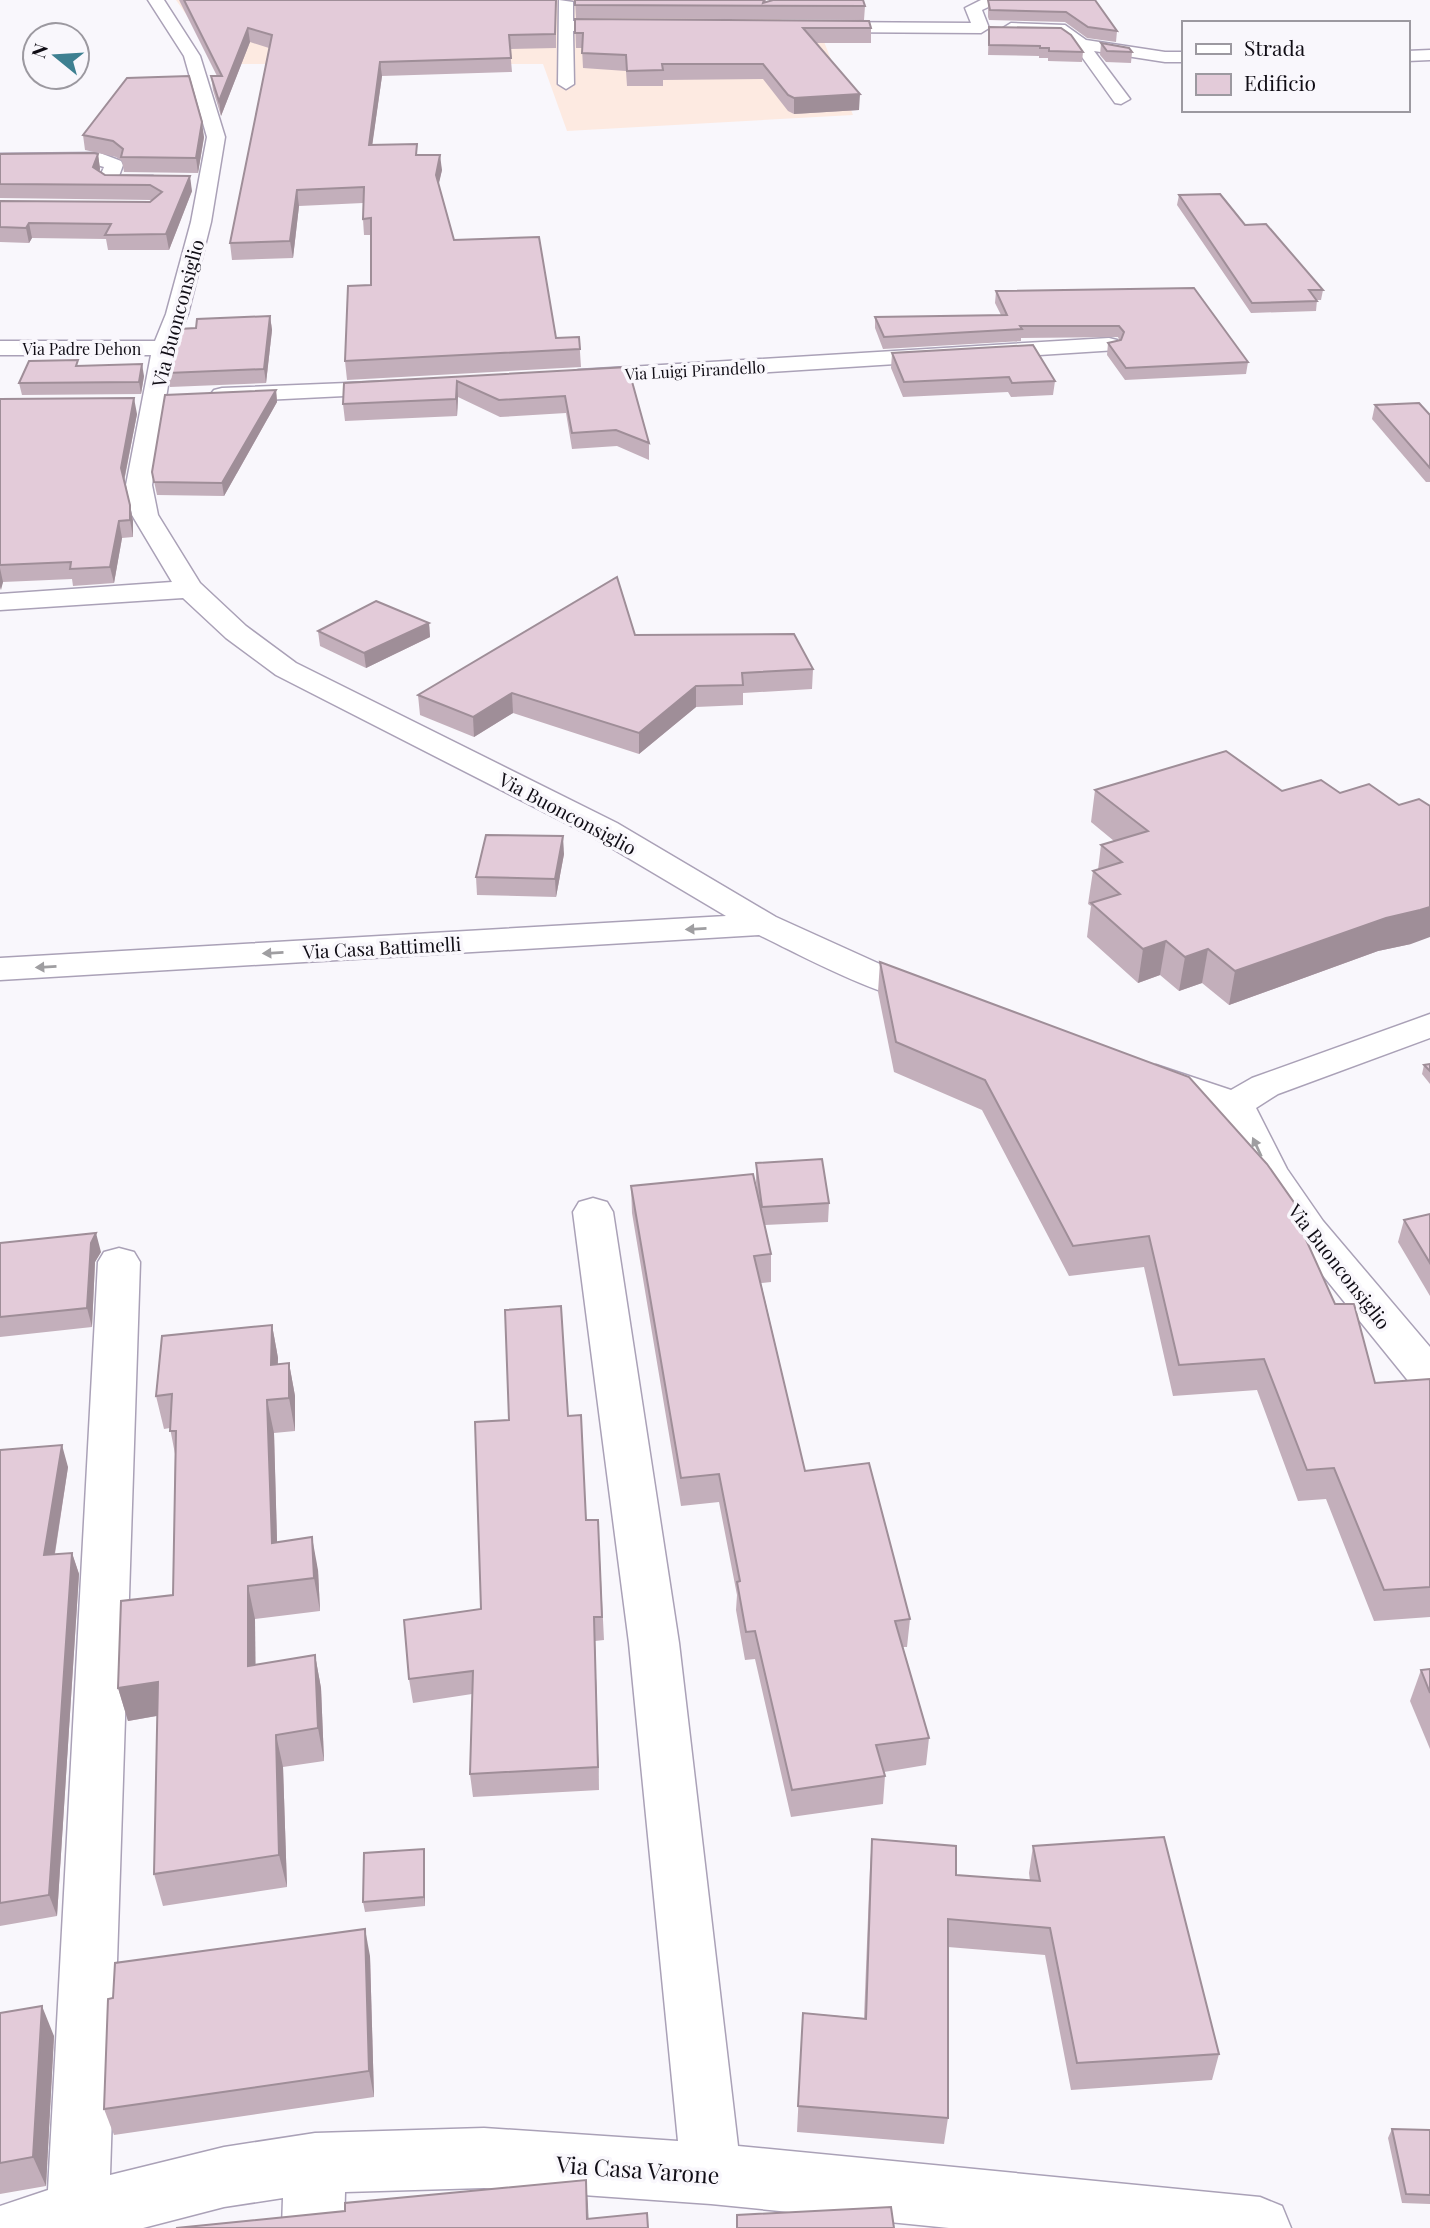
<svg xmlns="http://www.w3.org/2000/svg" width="1430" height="2228" viewBox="0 0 1430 2228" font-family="'Playfair Display',serif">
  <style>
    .industrial { fill: #fdeae1 }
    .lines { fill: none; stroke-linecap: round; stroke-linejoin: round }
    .minor-casing { stroke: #aaa1b7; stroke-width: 3 }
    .minor { fill: #fff; fill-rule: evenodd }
    .wall { fill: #c3afbb }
    .shaded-wall { fill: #9f8e98 }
    .building { fill: #e3cbd9; stroke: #9f8e98; stroke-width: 2 }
    .oneway { fill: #9f9ea1 }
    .labels { text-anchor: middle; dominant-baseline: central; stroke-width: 7; stroke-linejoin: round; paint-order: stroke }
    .far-street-label { font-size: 16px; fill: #100d15; stroke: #f9f7fc }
    .street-label { font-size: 19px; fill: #100d15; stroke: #f9f7fc }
    .near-street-label { font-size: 23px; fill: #100d15; stroke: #f9f7fc }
  </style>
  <rect width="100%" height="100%" fill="#f9f7fc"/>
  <path class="industrial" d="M176,0H702L819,29L853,115L567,131L543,64H221Z"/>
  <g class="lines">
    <g class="minor-casing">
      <g id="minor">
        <path d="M148,0H164L200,56L225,137L211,222L188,314L174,348L152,485L158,515L200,583L246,626L296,663L617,823L776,917L882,965L941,986L946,994L941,1002C903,1011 797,953 759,935L0,980V958L726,916L593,837L276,675L226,638L183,598L0,610V594L172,582L132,515L126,485L151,355H0V341H155L166,314L191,222L207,137L184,56Z"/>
        <path d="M559,0L573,2V21H627L635,26L627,31H573L574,84L566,89L558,84Z"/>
        <path d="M981,0H1003L982,10L989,28L981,33L820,32L812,27L820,22L971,23L965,8Z"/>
        <path d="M1011,23L1065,25L1086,40L1165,52H1183V62H1165L1094,51L1130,99L1121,104L1115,103L1072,43L1061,35L1005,31L1003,28Z"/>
        <path d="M1430,50V60L1407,61V51Z"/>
        <path d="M100,153L121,161L123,165L119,176H153L163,182L153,188L101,185L98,181L104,167L97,165L0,166V154Z"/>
        <path d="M1109,338L1117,340L1120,345L1117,350L579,384L571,382L567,377L571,372L579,370Z"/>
        <path d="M397,381L405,383L409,388L405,393L222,402L214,400L210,395L214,390L222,388Z"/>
        <path d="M1430,1014V1038L1278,1094L1256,1108L1287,1169L1323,1221L1430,1347V1393L1414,1388L1295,1241L1249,1172L1220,1112L1143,1085L1137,1077L1143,1069L1156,1065L1231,1090L1252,1078Z"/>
        <path d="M593,1198L607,1202L613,1212L679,1643L738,2146L1260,2197L1282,2206L1291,2228H949L711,2204L484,2188L345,2192L344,2228H282L283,2198L224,2207L143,2228H0V2206L48,2190L98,1262L104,1252L119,1248L134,1252L140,1262L110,2175L224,2147L315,2133L484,2128L678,2141L629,1643L573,1212L579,1202Z"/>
      </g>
    </g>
    <use href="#minor" class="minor"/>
  </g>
  <g class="wall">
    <path d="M179,0H556V48L510,49L512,72L382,76L372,145L418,155L442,170L438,185L454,240L556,338L579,337L581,367L347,380L345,361L371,285V235H364L363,219V203L299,206L293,258L232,260L230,243L269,48L250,42L221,116L213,90L211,76H217Z"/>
    <path d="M573,0H766V2L865,6L864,20L576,18L575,0Z"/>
    <path d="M988,0H1095L1117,31L1116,42L1087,38L1065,22L989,20L988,17Z"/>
    <path d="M575,19L871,28V43H815L859,110L794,114L788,111L763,79L663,80V86H627L626,71L583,68L582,48H576Z"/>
    <path d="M989,27L1083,52L1082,62L1048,61V58H1039V56L988,55Z"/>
    <path d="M1101,43L1132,52L1131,63L1106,62L1100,55Z"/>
    <path d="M83,135L204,137L198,173L124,172L122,161L116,157L85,150Z"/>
    <path d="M0,154H98L100,169L99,171L105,175L192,191L169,250H108L106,239L32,238L29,243L0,242V201L150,202L152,200L0,198Z"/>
    <path d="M1179,195L1245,225L1323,290L1321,300H1317L1316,311L1251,313L1177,205Z"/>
    <path d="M996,291L1248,362L1246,374L1125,380L1107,355L1108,343L1119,340L1118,337L1021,338V341L883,349L875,328V317L1001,315L995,303Z"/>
    <path d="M270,316L272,330L266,383L170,387L168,373L196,328Z"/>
    <path d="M892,353L1055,381L1053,395L1011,397L1008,392L903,397L891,368Z"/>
    <path d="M80,366L144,376L141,394L22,395L19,383Z"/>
    <path d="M628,367L649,443V460L617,446L572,449L566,413L500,417L458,397L457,416L345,421L343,404L344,383Z"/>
    <path d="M276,390L277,402L224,496L157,495L152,472Z"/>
    <path d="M0,399L137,414L124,482L133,521V537L122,538L114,583L73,586L72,579L3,582L0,590Z"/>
    <path d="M1375,405L1430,415V482H1426L1372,419Z"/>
    <path d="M429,623L430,637L366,668L320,646L318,631Z"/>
    <path d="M635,635L813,669L812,689L743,693V705L696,707L639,754L513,713L474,737L420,715L418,695Z"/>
    <path d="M1095,790L1411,944L1378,951L1229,1005L1202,983L1179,991L1160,975L1138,983L1087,937L1091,906L1088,904L1093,871L1098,870L1101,845L1114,841L1091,822Z"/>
    <path d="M564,854L556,897L477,895L476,877Z"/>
    <path d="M880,962L1297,1221L1335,1304L1375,1383L1430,1379V1617L1374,1621L1326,1499L1298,1501L1257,1390L1173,1396L1144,1267L1069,1276L982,1110L894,1072L878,992Z"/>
    <path d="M1430,1064V1084L1422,1074L1424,1065Z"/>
    <path d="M756,1163L829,1203L828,1222L765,1225L771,1254V1282L761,1283L805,1471L910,1619L907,1647H903L929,1738L926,1765L884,1772L885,1776L883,1804L791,1817L755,1659L745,1660L736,1610L737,1595L719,1502L681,1506L632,1213L631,1186L757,1190L756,1182Z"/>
    <path d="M1430,1214V1296L1398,1242L1404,1220Z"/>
    <path d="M0,1246L101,1252L95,1262L92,1327L0,1337Z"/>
    <path d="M272,1325L278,1358L277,1364L289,1363L295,1396V1431L274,1433L277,1542L318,1570L320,1611L255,1619V1665L315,1655L321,1688L324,1761L283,1767L287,1887L163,1906L154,1874L157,1716L128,1721L118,1688L173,1595L175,1454L170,1428L164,1429L156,1396Z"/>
    <path d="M568,1416L586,1520H598L604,1640L595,1641L599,1790L473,1797L470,1774L472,1694L413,1703L409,1679L481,1609Z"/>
    <path d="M0,1450L68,1467L55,1554L72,1553L79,1574L57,1916L0,1926Z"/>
    <path d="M1430,1669V1749L1410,1701L1421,1670Z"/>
    <path d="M872,1839L956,1875L1030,1881L1029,1873L1033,1846L1219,2054L1212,2080L1071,2090L1045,1955L948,1947V2118L944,2144L797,2132L803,2013L864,2018L870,1867Z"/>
    <path d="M424,1849L425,1858V1906L365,1912L363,1902Z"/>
    <path d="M370,1956L374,2097L114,2135L104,2109Z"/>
    <path d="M0,2013L54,2036L46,2186L0,2194Z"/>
    <path d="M1392,2129L1430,2130V2204L1402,2203L1388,2138Z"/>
  </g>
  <g class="shaded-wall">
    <path d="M248,28L250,42L221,116L219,101Z"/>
    <path d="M380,62L382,76L370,161L369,145Z"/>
    <path d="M860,94L859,110L794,114V98Z"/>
    <path d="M202,122L204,137L198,173L196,158Z"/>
    <path d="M98,154L100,169L95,182L93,167Z"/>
    <path d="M440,155L442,170L437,192L436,175Z"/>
    <path d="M190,176L192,191L169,250L166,234Z"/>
    <path d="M297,190L299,206L293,258L290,241Z"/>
    <path d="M29,223L32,238L29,243L26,228Z"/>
    <path d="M270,316L272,330L266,383L264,369Z"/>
    <path d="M142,364L144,376L141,394L139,382Z"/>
    <path d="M457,381L458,397L457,416L456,399Z"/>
    <path d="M276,390L277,402L224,496L222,483Z"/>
    <path d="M134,398L137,414L123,485L121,468Z"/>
    <path d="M130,505L133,521V537L130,520Z"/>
    <path d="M119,521L122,538L114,583L110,567Z"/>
    <path d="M0,568L3,582L1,590L0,586Z"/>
    <path d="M429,623L430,637L366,668L364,653Z"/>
    <path d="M696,686V707L639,754V733Z"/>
    <path d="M512,693L513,713L474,737L473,717Z"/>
    <path d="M563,836L564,854L556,897L555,879Z"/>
    <path d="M1430,907V937L1411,944L1378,951L1229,1005L1235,971L1386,918Z"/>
    <path d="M1166,941L1160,975L1138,983L1143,949Z"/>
    <path d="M1208,949L1202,983L1179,991L1185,957Z"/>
    <path d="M1300,1211L1292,1242L1294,1213Z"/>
    <path d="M96,1233L101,1252L95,1262L92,1327L87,1308L91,1243Z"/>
    <path d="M272,1325L278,1358L277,1397L271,1365Z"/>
    <path d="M289,1363L295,1396V1431L289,1398Z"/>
    <path d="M267,1400L274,1433L278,1576L272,1543Z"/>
    <path d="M62,1445L68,1467L51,1577L44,1555Z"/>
    <path d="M312,1537L318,1570L320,1611L314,1578Z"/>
    <path d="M72,1553L79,1574L57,1916L49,1895Z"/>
    <path d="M248,1586L255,1619L256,1699L248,1666Z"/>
    <path d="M594,1617L595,1641L599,1790L598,1767Z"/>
    <path d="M315,1655L321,1688L324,1761L318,1728Z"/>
    <path d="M158,1682L167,1714L128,1721L118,1688Z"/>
    <path d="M276,1735L283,1767L287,1887L279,1855Z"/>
    <path d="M424,1849L425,1858V1906L424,1897Z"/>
    <path d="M365,1929L370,1956L374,2097L369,2071Z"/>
    <path d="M42,2006L54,2036L46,2186L33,2157Z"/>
    <path d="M586,2180L588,2206L589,2228H588Z"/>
  </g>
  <g class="building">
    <path d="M184,0H556L555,34L509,35L511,58L380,62L369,145L417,144L416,155H440L436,175L454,240L539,237L556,338L579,337L580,349L345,361L348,286L371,285V218L363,219L364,187L297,190L290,241L230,243L272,35L248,28L219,101L211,76H222Z"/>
    <path d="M575,0H764L763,3L773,0H863L865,6L575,5Z"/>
    <path d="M988,0H1095L1117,31L1088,27L1066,12L990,10Z"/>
    <path d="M575,19L869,21L871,28H803L860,94L794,98L788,95L763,64H662L663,70L627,71L626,55L582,53L583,33H575Z"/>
    <path d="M989,27L1061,28L1071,35L1083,52L1049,51V48H1040V46L989,45Z"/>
    <path d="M1101,43L1129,48L1132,52L1107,51Z"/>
    <path d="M189,76L202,122L196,158L121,157L123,149L113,141L83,135L127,78Z"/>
    <path d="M94,153L98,154L93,167L105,175L190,176L166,234L105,235L111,224L29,223L26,228L0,227V201L150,202L162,192L150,185L0,184V154Z"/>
    <path d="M1220,194L1245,225L1266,224L1323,290H1309L1317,301L1252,303L1179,195Z"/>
    <path d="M1194,288L1248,362L1126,368L1108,343L1121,340L1124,332L1119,326H1020L1022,329L884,337L875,317L1007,315L996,291Z"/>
    <path d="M270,316L264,369L168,373L178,329L196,328L197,319Z"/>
    <path d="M1033,345L1055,381L1012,383L1009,377L904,382L892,353Z"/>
    <path d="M78,360L76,366L142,364L139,382L19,383L29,361Z"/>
    <path d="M628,367L649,443L616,430L572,433L565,396L499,400L457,381L456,399L343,404L344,383Z"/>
    <path d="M276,390L222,483L154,482L152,472L165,395Z"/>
    <path d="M134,398L121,468L130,505V520L119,521L110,567L70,569L71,562L0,565V399Z"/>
    <path d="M1419,403L1430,415V468L1375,405Z"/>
    <path d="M617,577L635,635L794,634L813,669L742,673L743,685L696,686L639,733L512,693L473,717L418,695Z"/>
    <path d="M376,601L429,623L364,653L318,631Z"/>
    <path d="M1226,751L1282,791L1321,780L1340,793L1369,784L1399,805L1419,799L1430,806V907L1420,910L1386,918L1235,971L1208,949L1185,957L1166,941L1143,949L1091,903L1120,894L1093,871L1122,862L1101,845L1148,831L1095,790Z"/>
    <path d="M486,835L563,836L555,879L476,877Z"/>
    <path d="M880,962L1189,1077L1267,1164L1300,1211L1294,1213L1335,1304H1354L1375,1383L1430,1379V1587L1384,1590L1334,1468L1307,1470L1264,1359L1179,1365L1149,1236L1073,1246L985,1080L896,1042Z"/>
    <path d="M1430,1064V1071L1424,1065Z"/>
    <path d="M822,1159L829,1203L762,1207L756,1163Z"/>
    <path d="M753,1174L771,1254L754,1256L805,1471L869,1463L910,1619L895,1621L929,1738L876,1745L885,1776L792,1790L755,1631L746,1632L737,1582L740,1581L719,1474L681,1478L631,1186Z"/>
    <path d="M1430,1214V1263L1404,1220Z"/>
    <path d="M96,1233L91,1243L87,1308L0,1317V1243Z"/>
    <path d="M561,1306L568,1416L581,1415L586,1520H598L602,1617H594L598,1767L470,1774L473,1671L409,1679L404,1620L481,1609L475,1422L509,1420L505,1310Z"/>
    <path d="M272,1325L271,1365L289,1363V1398L267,1400L272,1543L312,1537L314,1578L248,1586V1666L315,1655L318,1728L276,1735L279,1855L154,1874L158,1682L118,1688L121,1601L173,1595L176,1431H170L172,1394L156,1396L162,1336Z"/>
    <path d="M62,1445L44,1555L72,1553L49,1895L0,1903V1450Z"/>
    <path d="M1430,1669V1693L1421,1670Z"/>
    <path d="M1164,1837L1219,2054L1077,2063L1050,1928L948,1919V2118L798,2106L803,2013L866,2019L872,1839L956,1846V1875L1040,1881L1033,1846Z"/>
    <path d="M424,1849V1897L363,1902L364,1853Z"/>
    <path d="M365,1929L369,2071L104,2109L108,1999L113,1998L115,1963Z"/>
    <path d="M42,2006L33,2157L0,2163V2013Z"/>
    <path d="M1392,2129L1430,2130V2195L1406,2194Z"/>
    <path d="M586,2180L587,2219L647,2213L648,2228H176L345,2211V2203Z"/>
    <path d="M891,2207L894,2228H737V2215Z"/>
  </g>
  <defs><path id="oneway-solid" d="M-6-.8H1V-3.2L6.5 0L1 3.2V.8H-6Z" transform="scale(1.75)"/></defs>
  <g class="oneway">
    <use href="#oneway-solid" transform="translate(696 929) rotate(177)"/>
    <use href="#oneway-solid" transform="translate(273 953) rotate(177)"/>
    <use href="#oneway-solid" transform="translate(46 967) rotate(177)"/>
    <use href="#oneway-solid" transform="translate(1257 1147) rotate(-115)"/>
  </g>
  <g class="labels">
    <g class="far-street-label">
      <text x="82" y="348">Via Padre Dehon</text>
      <text transform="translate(695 370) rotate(-3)">Via Luigi Pirandello</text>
    </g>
    <g class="street-label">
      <text transform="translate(177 313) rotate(-75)">Via Buonconsiglio</text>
      <text transform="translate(568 813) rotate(28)">Via Buonconsiglio</text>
      <text transform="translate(382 947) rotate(-3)">Via Casa Battimelli</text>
      <text transform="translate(1340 1266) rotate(52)">Via Buonconsiglio</text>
    </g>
    <g class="near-street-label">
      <text transform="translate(638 2169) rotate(4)">Via Casa Varone</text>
    </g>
  </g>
  <rect x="1182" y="21" width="228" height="91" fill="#f9f7fc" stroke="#9c99a0" stroke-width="2"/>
  <rect x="1196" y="44" width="35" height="10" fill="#ffffff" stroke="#9c99a0" stroke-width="2"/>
  <text x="1244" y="56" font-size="21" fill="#100d15">Strada</text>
  <rect x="1196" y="74" width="35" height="21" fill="#e3cbd9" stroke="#9c99a0" stroke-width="2"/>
  <text x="1244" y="91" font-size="21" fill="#100d15">Edificio</text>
  <g transform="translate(56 56) rotate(288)"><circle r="33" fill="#f9f7fc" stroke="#9c99a0" stroke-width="2"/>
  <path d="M0-5L12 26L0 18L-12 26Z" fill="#3e8091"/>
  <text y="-10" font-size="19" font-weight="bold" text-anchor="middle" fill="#100d15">N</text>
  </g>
</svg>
